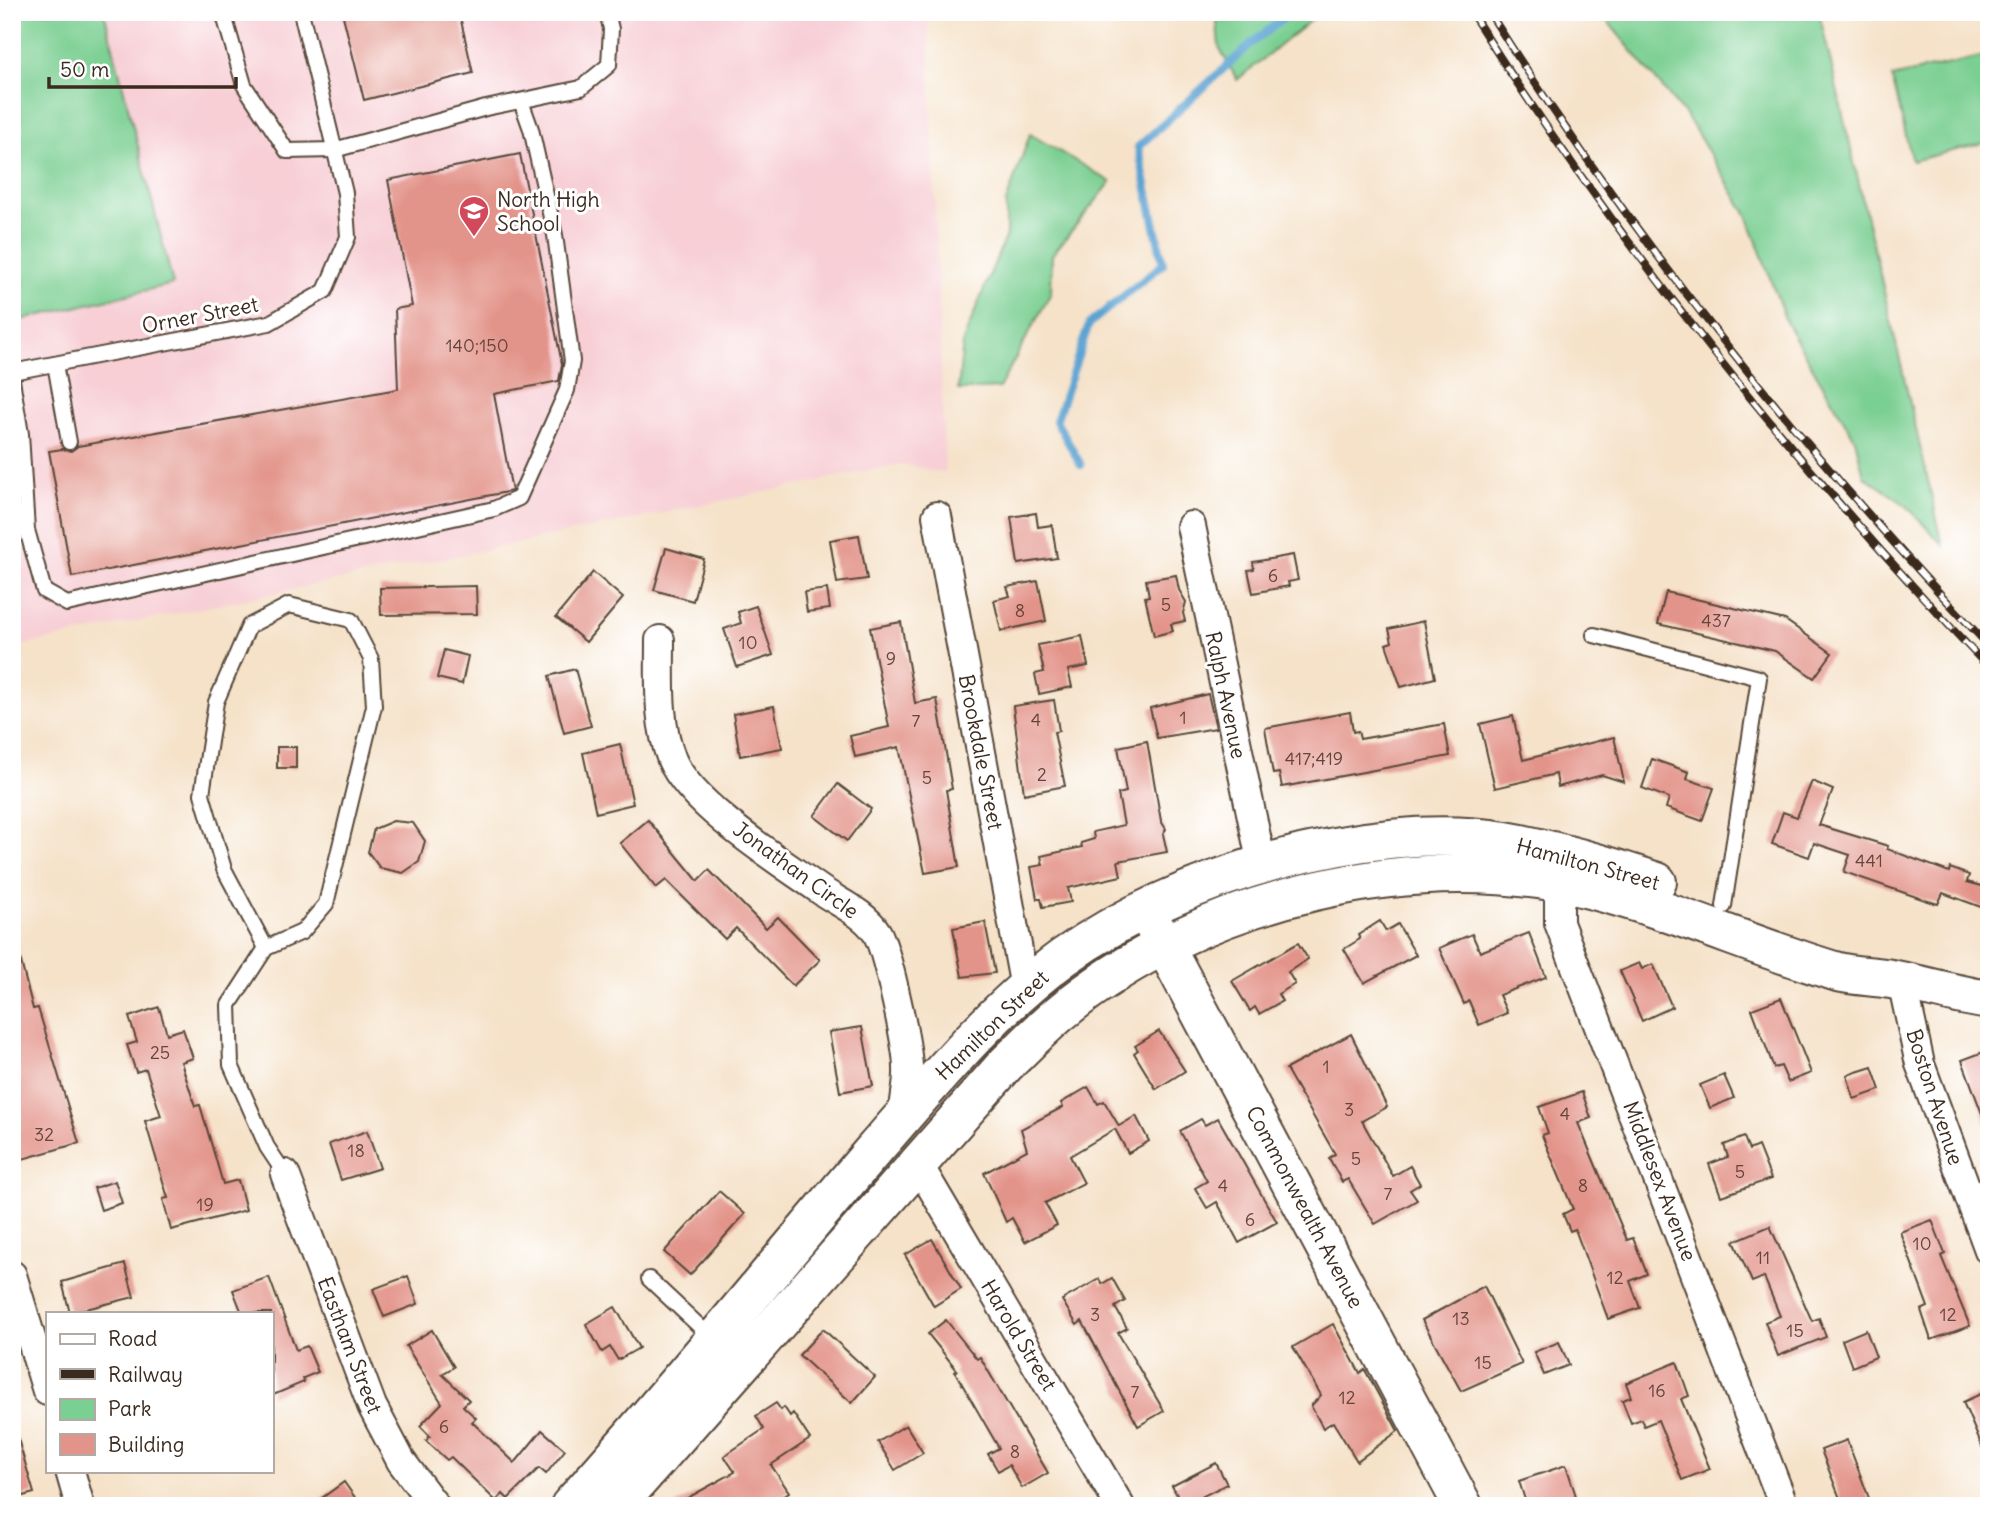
<svg xmlns="http://www.w3.org/2000/svg" width="2001" height="1518" viewBox="0 0 2001 1518" font-family="Delius,sans-serif">
  <style>
    .built { fill: #f7cfd5 }
    .green { fill: #7acf92; stroke: #5a7c58; stroke-width: 2 }
    .lines { fill: none; stroke-linecap: round; stroke-linejoin: round }
    .stream { stroke: #5ca3d2; stroke-width: 8 }
    .building { fill: #e3948a }
    .lane-casing { stroke: #574638; stroke-width: 18 }
    .street-casing { stroke: #574638; stroke-width: 32 }
    .secondary-casing { stroke: #574638; stroke-width: 42 }
    .lane { stroke: #fff; stroke-width: 14 }
    .street { stroke: #fff; stroke-width: 28 }
    .secondary { stroke: #fff; stroke-width: 38 }
    .rail-casing { stroke: #3b2a1e; stroke-width: 8 }
    .rail { stroke: #fff; stroke-width: 5; stroke-dasharray: 16; stroke-linecap: butt }
    .labels { text-anchor: middle; dominant-baseline: central; stroke-width: 6; stroke-linejoin: round; paint-order: stroke }
    .number-label { font-size: 18px; fill: #654439 }
    .poi-label { font-size: 21px; fill: #3b2a1e; stroke: #fff; text-anchor: start }
    .street-label { font-size: 21px; fill: #3b2a1e; stroke: #fff }
  </style>
  <rect width="100%" height="100%" fill="#fff"/>
  <filter id="ink" filterUnits="userSpaceOnUse"><feTurbulence type="fractalNoise" baseFrequency=".0143" numOctaves="2"/><feDisplacementMap in="SourceGraphic" scale="14" xChannelSelector="R" yChannelSelector="G"/><feConvolveMatrix kernelMatrix="1 2 1 2 8 2 1 2 1" color-interpolation-filters="sRGB"/></filter>
  <filter id="wash" filterUnits="userSpaceOnUse"><feTurbulence type="fractalNoise" baseFrequency=".00686" numOctaves="4" result="noise"/><feDisplacementMap in="SourceGraphic" scale="28" xChannelSelector="R" yChannelSelector="G"/><feGaussianBlur stdDeviation="1.57" result="paint"/><feColorMatrix in="noise" values="0 0 0 0 0 0 0 0 0 0 0 0 0 0 0 0 0 1.4 0 .05"/><feComposite in="paint" operator="in"/></filter>
  <g filter="url(#wash)">
    <rect width="100%" height="100%" fill="#f5e2c9"/>
    <path class="built" d="M12,12H928L945,473L900,464L19,646L12,590Z"/>
    <g class="green">
      <path d="M12,12H104L173,284L12,322Z"/>
      <path d="M1216,12H1321L1237,80L1219,47Z"/>
      <path d="M1600,12H1819L1943,545L1907,506L1864,476L1855,439L1787,324L1747,215L1689,120Z"/>
      <path d="M1989,55V142L1912,161L1892,77Z"/>
      <path d="M1030,134L1111,182L1052,255L1051,293L999,388L958,390L963,341L1006,235V203Z"/>
    </g>
    <g class="lines">
      <path class="stream" d="M1081,465L1056,421L1089,324L1163,264L1138,147L1253,42L1292,12"/>
    </g>
    <g id="blocks">
      <g class="building">
        <path d="M342,12H459L473,73L364,100Z"/>
        <path d="M520,154L562,364L559,381L494,394L512,491L72,577L49,451L62,449L71,451L78,446L398,389L395,309L412,306L388,180Z"/>
        <path d="M1036,513L1038,527L1052,525L1057,558L1018,564L1011,517Z"/>
        <path d="M859,535L867,579L837,583L830,540Z"/>
        <path d="M666,548L704,559L693,601L654,590Z"/>
        <path d="M1293,555L1298,580L1288,582L1289,586L1253,593L1248,570L1254,569L1253,562Z"/>
        <path d="M593,572L623,598L586,642L556,617Z"/>
        <path d="M1176,575L1179,590L1186,602L1183,613L1185,621L1171,624L1173,631L1154,636L1145,597L1149,596L1146,580Z"/>
        <path d="M1038,581L1046,621L1001,631L994,600L1010,596L1007,587Z"/>
        <path d="M476,586L477,614L381,615L380,588Z"/>
        <path d="M827,589L830,609L807,612L804,592Z"/>
        <path d="M1666,592L1785,620L1832,653L1814,678L1775,651L1658,624Z"/>
        <path d="M756,606L773,655L737,667L724,629L741,623L738,612Z"/>
        <path d="M1424,621L1435,678L1401,687L1386,644L1392,642L1389,629Z"/>
        <path d="M901,622L915,703L937,699L952,789L946,790L959,867L925,873L899,747L855,757L850,736L889,727L870,628Z"/>
        <path d="M1082,636L1088,666L1068,670L1072,687L1039,694L1035,674L1044,672L1038,645Z"/>
        <path d="M444,650L468,656L462,684L437,678Z"/>
        <path d="M575,669L591,726L564,733L549,676Z"/>
        <path d="M1208,694L1216,728L1157,738L1150,708Z"/>
        <path d="M1054,700L1059,731L1054,732L1065,786L1024,794L1013,706Z"/>
        <path d="M774,706L782,748L740,756L733,714Z"/>
        <path d="M1350,712L1353,732L1358,731L1360,739L1444,724L1450,756L1282,787L1279,773L1273,774L1265,728Z"/>
        <path d="M1513,716L1523,760L1614,737L1624,782L1602,775L1558,787L1556,774L1495,788L1480,724Z"/>
        <path d="M1147,741L1161,821L1166,829L1163,834L1167,852L1118,861L1121,876L1068,888L1071,902L1043,907L1041,899H1037L1031,867L1043,865L1041,856L1082,847L1081,843L1094,839L1093,832L1124,825L1118,794L1126,792L1118,747Z"/>
        <path d="M620,744L633,804L596,813L583,753Z"/>
        <rect x="277" y="747" width="19" height="21"/>
        <path d="M1652,759L1689,772L1687,779L1714,788L1702,821L1666,808L1669,798L1642,788Z"/>
        <path d="M1812,781L1833,790L1819,825L1888,846L1887,849L1949,872L1950,868L1969,875L1967,882L1989,888V910L1943,893L1938,904L1925,900L1844,872L1850,855L1814,843L1809,857L1772,844L1783,812L1797,817Z"/>
        <path d="M838,784L871,809L847,841L814,816Z"/>
        <path d="M648,820L698,881L709,870L766,928L778,917L820,960L793,986L736,928L725,939L666,880L656,888L620,843Z"/>
        <path d="M393,821L413,823L425,841L419,862L403,873L380,868L368,852L374,829Z"/>
        <path d="M1380,921L1386,931L1398,924L1416,955L1364,983L1344,949L1360,939L1358,935Z"/>
        <path d="M985,922L995,973L962,977L953,928Z"/>
        <path d="M1529,933L1546,977L1499,995L1507,1013L1479,1025L1469,1001L1464,1004L1439,948L1472,934L1480,952Z"/>
        <path d="M1298,943L1308,959L1288,972L1295,984L1278,994L1282,1001L1259,1014L1255,1007L1250,1011L1232,981Z"/>
        <path d="M19,954L33,1009L38,1008L79,1143L12,1162V1125L17,1124L12,1106V955Z"/>
        <path d="M1639,963L1642,969L1653,964L1672,1007L1642,1021L1620,971Z"/>
        <path d="M1781,998L1811,1073L1788,1082L1781,1066L1774,1068L1752,1009Z"/>
        <path d="M159,1007L167,1034L183,1029L193,1058L181,1062L195,1106L200,1105L223,1184L238,1180L246,1210L171,1230L163,1199L168,1198L145,1121L161,1116L146,1069L136,1072L127,1045L137,1042L129,1017Z"/>
        <path d="M862,1027L873,1086L840,1092L829,1032Z"/>
        <path d="M1159,1031L1185,1071L1156,1089L1134,1053L1138,1050L1135,1046Z"/>
        <path d="M1351,1034L1387,1107L1362,1121L1393,1176L1410,1166L1420,1184L1410,1190L1417,1200L1375,1224L1348,1179L1342,1182L1329,1158L1335,1154L1286,1069Z"/>
        <path d="M1989,1050V1127H1987L1962,1060Z"/>
        <path d="M1872,1067L1880,1090L1854,1099L1847,1075Z"/>
        <path d="M1724,1075L1734,1098L1710,1108L1700,1085Z"/>
        <path d="M1088,1087L1098,1104L1104,1101L1119,1126L1136,1116L1149,1141L1128,1153L1115,1129L1070,1156L1084,1183L1045,1203L1057,1225L1025,1242L1012,1218L1006,1222L984,1173L1027,1150L1021,1129L1063,1107L1061,1103Z"/>
        <path d="M1582,1092L1591,1118L1578,1123L1627,1240L1633,1238L1647,1274L1630,1281L1640,1308L1608,1319L1575,1229L1570,1231L1563,1214L1573,1209L1542,1135L1548,1133L1539,1107Z"/>
        <path d="M1218,1118L1277,1222L1239,1243L1217,1202L1207,1208L1195,1188L1207,1181L1180,1131L1201,1119L1205,1125Z"/>
        <path d="M367,1131L380,1168L341,1180L329,1144Z"/>
        <path d="M1744,1137L1749,1150L1758,1146L1771,1179L1721,1196L1709,1164L1728,1157L1724,1145Z"/>
        <path d="M115,1181L122,1203L101,1210L94,1188Z"/>
        <path d="M719,1191L745,1214L690,1275L664,1252Z"/>
        <path d="M1932,1220L1945,1254L1941,1256L1970,1326L1931,1340L1921,1310L1928,1307L1900,1232Z"/>
        <path d="M1770,1226L1812,1321L1819,1318L1826,1337L1778,1356L1765,1322L1780,1316L1764,1277L1752,1282L1734,1241Z"/>
        <path d="M932,1239L961,1289L934,1306L905,1255Z"/>
        <path d="M125,1264L134,1297L70,1313L62,1282Z"/>
        <path d="M408,1276L418,1304L384,1317L373,1289Z"/>
        <path d="M269,1277L296,1350L307,1346L318,1372L303,1378L304,1382L271,1396V1313H242L233,1290Z"/>
        <path d="M1112,1278L1125,1301L1115,1307L1127,1328L1118,1333L1164,1411L1138,1426L1082,1321L1077,1325L1062,1300L1099,1279L1102,1284Z"/>
        <path d="M1484,1286L1522,1364L1461,1391L1422,1320Z"/>
        <path d="M615,1307L639,1348L618,1360L610,1347L602,1352L586,1324Z"/>
        <path d="M946,1320L977,1359L980,1357L1048,1473L1022,1488L1009,1465L998,1471L988,1454L999,1448L955,1372L957,1370L928,1334Z"/>
        <path d="M1333,1324L1360,1373L1365,1370L1398,1431L1357,1461L1333,1422L1323,1428L1311,1406L1321,1395L1293,1347Z"/>
        <path d="M823,1329L875,1377L852,1403L799,1355Z"/>
        <path d="M432,1330L454,1367L442,1374L469,1400L463,1406L476,1418L472,1422L515,1463L542,1430L565,1450L546,1474L539,1468L508,1499L503,1494L496,1501L451,1457L447,1460L426,1441L430,1436L420,1426L442,1403L406,1346Z"/>
        <path d="M1866,1330L1876,1357L1852,1367L1842,1340Z"/>
        <path d="M1559,1342L1569,1365L1544,1375L1534,1352Z"/>
        <path d="M1677,1362L1689,1396L1681,1399L1710,1469L1682,1480L1658,1420L1644,1426L1641,1419L1631,1423L1622,1400L1631,1397L1626,1383Z"/>
        <path d="M1989,1390V1463L1963,1402Z"/>
        <path d="M776,1403L781,1410L784,1407L790,1416L793,1413L810,1439L771,1465L789,1492L768,1506H673L735,1472L724,1456L764,1429L756,1416Z"/>
        <path d="M906,1425L923,1453L895,1470L878,1442Z"/>
        <path d="M12,1439H18L34,1493L12,1499Z"/>
        <path d="M1847,1440L1872,1506H1843L1821,1450Z"/>
        <path d="M1216,1463L1227,1484L1183,1506L1172,1486Z"/>
        <path d="M1566,1465L1576,1496L1570,1498L1573,1506H1527L1519,1481Z"/>
        <path d="M344,1482L361,1506H311Z"/>
      </g>
    </g>
  </g>
  <g filter="url(#ink)">
    <use href="#blocks" fill-opacity="0" stroke="#574638" stroke-width="2"/>
    <g class="lines">
      <g class="lane-casing">
        <g id="lane">
          <path d="M223,12L244,85L287,151L334,150L486,108L581,88L609,65L611,29L607,12"/>
          <path d="M55,364L69,442"/>
          <path d="M12,372L269,323L325,291L348,237L345,193L301,12"/>
          <path d="M12,380L21,434L27,530L44,591L67,604L494,509L519,498L567,390L572,361L555,235L531,129L521,101"/>
          <path d="M1594,635L1759,678L1724,906"/>
          <path d="M266,948L302,932L326,904L374,706L371,659L351,620L289,605L249,626L216,702L202,794L224,869L266,948L229,1005L231,1065L267,1147L285,1174"/>
          <path d="M649,1279L713,1339"/>
        </g>
      </g>
      <g class="street-casing">
        <g id="street">
          <path d="M937,516L1025,988"/>
          <path d="M1191,526L1262,865"/>
          <path d="M660,640C660,679 657,723 672,760C691,805 778,860 819,889C837,902 865,913 877,933C887,950 908,1047 908,1068C909,1083 904,1099 904,1115"/>
          <path d="M1559,865V923L1784,1506"/>
          <path d="M1902,981L1920,1064L1989,1250"/>
          <path d="M918,1164L1120,1506"/>
          <path d="M285,1174L372,1406L401,1461L435,1506"/>
          <path d="M12,1275L47,1391"/>
          <path d="M70,1471L80,1506"/>
        </g>
      </g>
      <g class="secondary-casing">
        <g id="secondary">
          <path d="M1153,924L1463,1506"/>
          <path d="M570,1506C674,1391 771,1270 872,1152C931,1085 991,1010 1064,957C1177,877 1366,819 1505,841C1557,850 1607,865 1657,882"/>
          <path d="M616,1506L1005,1065C1023,1048 1040,1030 1059,1014C1198,897 1422,844 1597,891C1680,913 1757,948 1838,972C1855,976 1873,976 1891,979C1924,985 1955,995 1989,1000"/>
        </g>
      </g>
      <use href="#lane" class="lane"/>
      <use href="#street" class="street"/>
      <use href="#secondary" class="secondary"/>
      <g class="rail-casing">
        <g id="rail">
          <path d="M1471,12C1620,248 1797,466 1989,668"/>
          <path d="M1489,12C1633,240 1804,451 1989,646"/>
        </g>
      </g>
      <use href="#rail" class="rail"/>
    </g>
  </g>
  <defs>
    <g id="school-pin" transform="scale(1.575)"><path d="M0 17L-7.5 6A9.5 9.5 0 1 1 7.5 6Z" fill="#d1495b" stroke="#fff"/><path d="M0-5L7-2L0 1L-7-2ZM-4 1L0 2.5L4 1V4Q0 6-4 4Z" fill="#fff"/></g>
  </defs>
  <g fill-rule="evenodd">
    <use href="#school-pin" x="474" y="211"/>
  </g>
  <g class="labels">
    <g class="number-label">
      <text x="477" y="345">140;150</text>
      <text x="1273" y="575">6</text>
      <text x="1166" y="604">5</text>
      <text x="1020" y="610">8</text>
      <text x="1716" y="620">437</text>
      <text x="748" y="642">10</text>
      <text x="891" y="658">9</text>
      <text x="1183" y="717">1</text>
      <text x="1036" y="719">4</text>
      <text x="916" y="720">7</text>
      <text x="1314" y="758">417;419</text>
      <text x="1042" y="774">2</text>
      <text x="927" y="777">5</text>
      <text x="1869" y="860">441</text>
      <text x="160" y="1052">25</text>
      <text x="1326" y="1066">1</text>
      <text x="1349" y="1109">3</text>
      <text x="1565" y="1113">4</text>
      <text x="44" y="1134">32</text>
      <text x="356" y="1150">18</text>
      <text x="1356" y="1158">5</text>
      <text x="1740" y="1171">5</text>
      <text x="1223" y="1185">4</text>
      <text x="1583" y="1185">8</text>
      <text x="1388" y="1193">7</text>
      <text x="205" y="1204">19</text>
      <text x="1250" y="1219">6</text>
      <text x="1922" y="1243">10</text>
      <text x="1763" y="1257">11</text>
      <text x="1615" y="1277">12</text>
      <text x="1095" y="1314">3</text>
      <text x="1948" y="1314">12</text>
      <text x="1461" y="1318">13</text>
      <text x="1795" y="1330">15</text>
      <text x="1483" y="1362">15</text>
      <text x="1657" y="1390">16</text>
      <text x="1135" y="1391">7</text>
      <text x="1347" y="1397">12</text>
      <text x="444" y="1426">6</text>
      <text x="1015" y="1451">8</text>
    </g>
    <g class="poi-label">
      <text x="497" y="199">North High<tspan x="497" dy="24">School</tspan></text>
    </g>
    <g class="street-label">
      <text transform="translate(200 315) rotate(-11)">Orner Street</text>
      <text transform="translate(1226 695) rotate(78)">Ralph Avenue</text>
      <text transform="translate(981 752) rotate(79)">Brookdale Street</text>
      <text transform="translate(1588 864) rotate(15)">Hamilton Street</text>
      <text transform="translate(796 870) rotate(36)">Jonathan Circle</text>
      <text transform="translate(992 1025) rotate(-44)">Hamilton Street</text>
      <text transform="translate(1935 1097) rotate(72)">Boston Avenue</text>
      <text transform="translate(1660 1181) rotate(69)">Middlesex Avenue</text>
      <text transform="translate(1305 1207) rotate(62)">Commonwealth Avenue</text>
      <text transform="translate(1019 1335) rotate(59)">Harold Street</text>
      <text transform="translate(350 1345) rotate(69)">Eastham Street</text>
    </g>
  </g>
  <rect width="2001" height="1518" fill="none" stroke="#fff" stroke-width="42"/>
  <rect x="46" y="1312" width="228" height="161" fill="#ffffff" stroke="#b1aaa5" stroke-width="2"/>
  <rect x="60" y="1334" width="35" height="10" fill="#ffffff" stroke="#b1aaa5" stroke-width="2"/>
  <text x="108" y="1346" font-size="21" fill="#3b2a1e">Road</text>
  <rect x="60" y="1369" width="35" height="10" fill="#3b2a1e" stroke="#b1aaa5" stroke-width="2"/>
  <text x="108" y="1382" font-size="21" fill="#3b2a1e">Railway</text>
  <rect x="60" y="1399" width="35" height="21" fill="#7acf92" stroke="#b1aaa5" stroke-width="2"/>
  <text x="108" y="1416" font-size="21" fill="#3b2a1e">Park</text>
  <rect x="60" y="1434" width="35" height="21" fill="#e3948a" stroke="#b1aaa5" stroke-width="2"/>
  <text x="108" y="1452" font-size="21" fill="#3b2a1e">Building</text>
  <path d="M49 77v10h187v-10" fill="none" stroke="#3b2a1e" stroke-width="3.5"/>
  <text x="60" y="77" font-size="21" fill="#3b2a1e" stroke="#ffffff" stroke-width="5" paint-order="stroke">50 m</text>
</svg>
